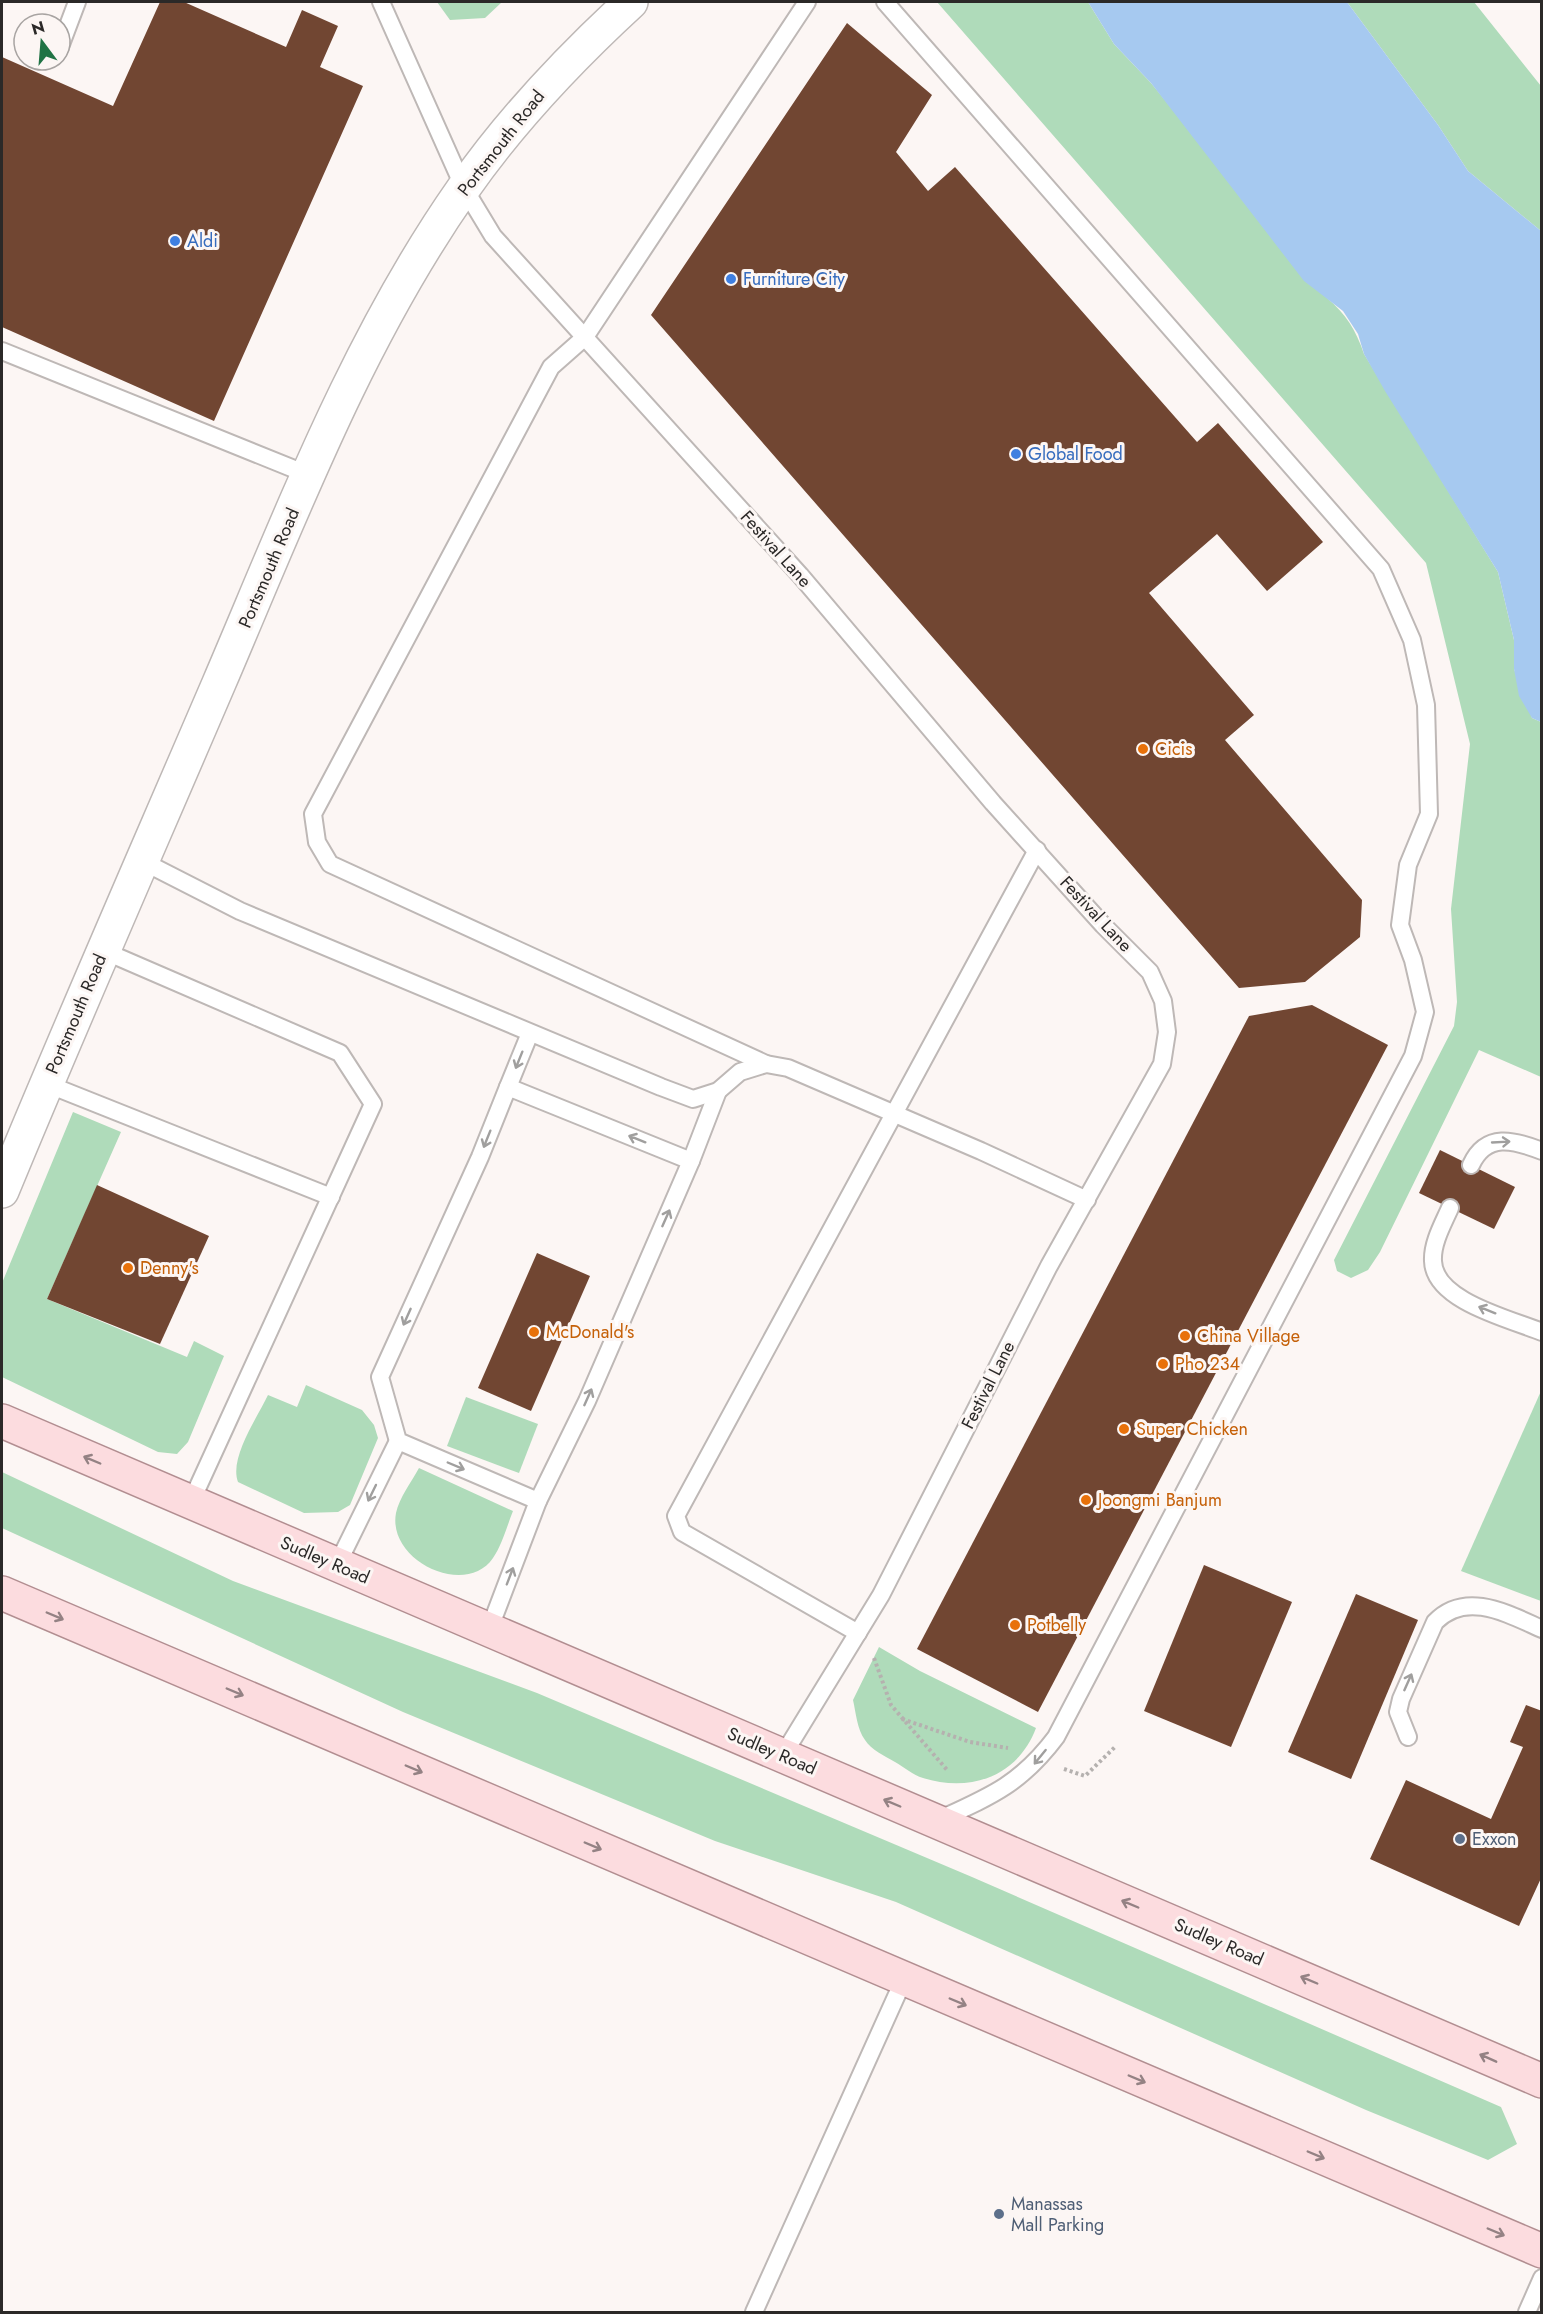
<svg xmlns="http://www.w3.org/2000/svg" width="1543" height="2314" viewBox="0 0 1543 2314" font-family="Jost,sans-serif">
  <style>
    .green { fill: #afdbba }
    .water { fill: #a6c9f0 }
    .building { fill: #714632 }
    .lines { fill: none; stroke-linecap: round; stroke-linejoin: round }
    .service-casing { stroke: #beb8b6; stroke-width: 20 }
    .tertiary-casing { stroke: #beb8b6; stroke-width: 36 }
    .primary-casing { stroke: #b28e91; stroke-width: 36 }
    .path { stroke: #b5b1af; stroke-width: 4; stroke-dasharray: 3 3; stroke-linecap: butt }
    .service { stroke: #fff; stroke-width: 16 }
    .tertiary { stroke: #fff; stroke-width: 33 }
    .primary { stroke: #fcdcdf; stroke-width: 33 }
    .oneway { stroke: #a09f9e }
    .oneway2 { stroke: #948284 }
    .shop-dot { fill: #3f7fe0; stroke: #fcf6f4; stroke-width: 2 }
    .food-dot { fill: #e8710a; stroke: #fcf6f4; stroke-width: 2 }
    .service-dot { fill: #5c6f8a; stroke: #fcf6f4; stroke-width: 2 }
    .labels { text-anchor: middle; dominant-baseline: central; stroke-width: 6; stroke-linejoin: round; paint-order: stroke }
    .street-label { font-size: 18px; fill: #2b2928; stroke: #fcf6f4 }
    .shop-label { font-size: 18px; fill: #366cbe; stroke: #fcf6f4; text-anchor: start }
    .food-label { font-size: 18px; fill: #c56008; stroke: #fcf6f4; text-anchor: start }
    .service-label { font-size: 18px; fill: #4e5e75; stroke: #fcf6f4; text-anchor: start }
  </style>
  <rect width="100%" height="100%" fill="#fcf6f4"/>
  <g class="green">
    <path d="M437,2H502L485,18L450,20Z"/>
    <path d="M937,2H1088L1114,44L1151,83L1327,298C1346,314 1356,330 1364,354L1498,572L1514,640V669L1532,718L1541,722V1077L1479,1050L1380,1252L1368,1270L1351,1278L1337,1271L1334,1260L1454,1026L1457,1002L1451,909L1470,744L1426,563Z"/>
    <path d="M1347,2H1474L1541,86V231L1468,171L1438,125Z"/>
    <path d="M73,1112L121,1132L47,1299L187,1357L194,1341L224,1356L188,1442L177,1454L158,1452L2,1377V1283Z"/>
    <path d="M306,1385L362,1410L374,1425L378,1438L350,1505L338,1512L304,1513L238,1482C229,1458 257,1418 268,1395L297,1407Z"/>
    <path d="M1541,1391V1601L1461,1571Z"/>
    <path d="M466,1397L538,1424L519,1473L447,1446Z"/>
    <path d="M419,1468L513,1511C507,1526 502,1545 493,1558C466,1598 387,1561 396,1513C399,1498 412,1481 419,1468Z"/>
    <path d="M2,1472L233,1581L537,1693L972,1877L1501,2107L1517,2144L1488,2160L1366,2110L896,1902L715,1841L403,1712L2,1528Z"/>
    <path d="M879,1647L920,1671L1036,1728C1018,1776 971,1793 923,1778C913,1775 904,1767 895,1762C885,1756 871,1750 865,1740C857,1729 856,1713 853,1700Z"/>
  </g>
  <path class="water" d="M1088,2H1347L1438,125L1468,171L1541,231V722L1532,718L1519,696L1514,669V640L1498,572L1385,391L1364,354L1358,334L1343,311L1304,281L1151,83L1114,44Z"/>
  <g class="building">
    <path d="M160,2H184L286,47L302,10L338,26L320,67L363,86L214,421L2,327V57L113,106Z"/>
    <path d="M847,23L932,95L896,152L928,191L955,167L1197,442L1218,423L1323,542L1267,591L1217,534L1149,593L1254,715L1225,740L1362,900L1360,937L1305,982L1239,988L651,315Z"/>
    <path d="M1312,1005L1388,1045L1038,1712L917,1649L1249,1016Z"/>
    <path d="M1440,1150L1515,1187L1494,1229L1419,1193Z"/>
    <path d="M97,1185L209,1236L160,1344L47,1299Z"/>
    <path d="M537,1253L590,1276L531,1411L478,1388Z"/>
    <path d="M1204,1565L1292,1602L1231,1747L1144,1711Z"/>
    <path d="M1356,1594L1418,1620L1351,1779L1288,1752Z"/>
    <path d="M1526,1705L1542,1711V1876L1519,1926L1370,1859L1406,1780L1491,1819L1523,1747L1510,1742Z"/>
  </g>
  <g class="lines">
    <g class="service-casing">
      <g id="service">
        <path d="M381,2L464,188L493,236L800,575L993,803L1103,925L1150,972L1163,1001L1167,1032L1162,1064L1049,1266L881,1595L783,1755"/>
        <path d="M885,2L1381,569L1412,640L1426,705L1429,814L1408,865L1400,925L1413,960L1425,1012L1413,1056L1056,1737C1020,1785 989,1797 936,1821"/>
        <path d="M60,47L77,2"/>
        <path d="M2,351L309,475"/>
        <path d="M142,861L240,911L661,1087L693,1099L718,1091L740,1072L766,1064L788,1068L981,1151L1087,1200"/>
        <path d="M104,951L340,1053L373,1104L191,1502"/>
        <path d="M766,1064L330,864L317,842L313,814L551,367L585,337L807,2"/>
        <path d="M47,1084L331,1197"/>
        <path d="M508,1087L530,1033"/>
        <path d="M1471,1165C1486,1132 1514,1140 1542,1151"/>
        <path d="M1450,1208C1443,1224 1432,1243 1433,1261C1434,1301 1510,1319 1542,1332"/>
        <path d="M538,1501L398,1441L380,1377L480,1157L508,1087L691,1161"/>
        <path d="M337,1565L398,1441"/>
        <path d="M489,1630L538,1501L587,1401L691,1161L718,1091"/>
        <path d="M858,1633L682,1532L676,1516L1037,850"/>
        <path d="M1408,1737L1398,1712L1401,1699L1435,1622C1466,1590 1508,1614 1542,1629"/>
        <path d="M754,2312L904,1979"/>
        <path d="M1527,2312L1542,2278"/>
      </g>
    </g>
    <g class="tertiary-casing">
      <path id="tertiary" d="M2,1191C72,1021 146,853 219,683C291,515 357,340 463,189C511,120 569,59 631,2"/>
    </g>
    <g class="primary-casing">
      <g id="primary">
        <path d="M2,1421L1542,2081"/>
        <path d="M2,1593L1542,2251"/>
      </g>
    </g>
    <g class="path">
      <path d="M874,1658L891,1705L948,1771"/>
      <path d="M902,1719L970,1742L1008,1748"/>
      <path d="M1064,1769L1085,1776L1116,1746"/>
    </g>
    <use href="#service" class="service"/>
    <use href="#tertiary" class="tertiary"/>
    <use href="#primary" class="primary"/>
  </g>
  <defs><path id="oneway-shaft" d="M-6 0H5M1.5-3L5.5 0L1.5 3" fill="none" stroke-width="1.6" stroke-linecap="round" stroke-linejoin="round" transform="scale(1.5)"/></defs>
  <g class="oneway">
    <use href="#oneway-shaft" transform="translate(519 1060) rotate(112)"/>
    <use href="#oneway-shaft" transform="translate(487 1139) rotate(112)"/>
    <use href="#oneway-shaft" transform="translate(637 1139) rotate(-158)"/>
    <use href="#oneway-shaft" transform="translate(1501 1142) rotate(-3)"/>
    <use href="#oneway-shaft" transform="translate(666 1218) rotate(-66)"/>
    <use href="#oneway-shaft" transform="translate(1487 1310) rotate(-158)"/>
    <use href="#oneway-shaft" transform="translate(407 1317) rotate(114)"/>
    <use href="#oneway-shaft" transform="translate(588 1397) rotate(-66)"/>
    <use href="#oneway-shaft" transform="translate(456 1466) rotate(23)"/>
    <use href="#oneway-shaft" transform="translate(372 1493) rotate(116)"/>
    <use href="#oneway-shaft" transform="translate(510 1576) rotate(-69)"/>
    <use href="#oneway-shaft" transform="translate(1408 1682) rotate(-66)"/>
    <use href="#oneway-shaft" transform="translate(1040 1757) rotate(129)"/>
  </g>
  <g class="oneway2">
    <use href="#oneway-shaft" transform="translate(92 1460) rotate(-157)"/>
    <use href="#oneway-shaft" transform="translate(55 1616) rotate(23)"/>
    <use href="#oneway-shaft" transform="translate(235 1692) rotate(23)"/>
    <use href="#oneway-shaft" transform="translate(414 1769) rotate(23)"/>
    <use href="#oneway-shaft" transform="translate(892 1803) rotate(-157)"/>
    <use href="#oneway-shaft" transform="translate(593 1846) rotate(23)"/>
    <use href="#oneway-shaft" transform="translate(1130 1904) rotate(-157)"/>
    <use href="#oneway-shaft" transform="translate(1309 1980) rotate(-157)"/>
    <use href="#oneway-shaft" transform="translate(958 2002) rotate(23)"/>
    <use href="#oneway-shaft" transform="translate(1488 2058) rotate(-156)"/>
    <use href="#oneway-shaft" transform="translate(1137 2079) rotate(23)"/>
    <use href="#oneway-shaft" transform="translate(1316 2155) rotate(23)"/>
    <use href="#oneway-shaft" transform="translate(1496 2232) rotate(23)"/>
  </g>
  <g class="shop-dot">
    <circle cx="175" cy="241" r="6"/>
    <circle cx="731" cy="279" r="6"/>
    <circle cx="1016" cy="454" r="6"/>
  </g>
  <g class="food-dot">
    <circle cx="1143" cy="749" r="6"/>
    <circle cx="128" cy="1268" r="6"/>
    <circle cx="534" cy="1332" r="6"/>
    <circle cx="1185" cy="1336" r="6"/>
    <circle cx="1163" cy="1364" r="6"/>
    <circle cx="1124" cy="1429" r="6"/>
    <circle cx="1086" cy="1500" r="6"/>
    <circle cx="1015" cy="1625" r="6"/>
  </g>
  <g class="service-dot">
    <circle cx="1460" cy="1839" r="6"/>
    <circle cx="999" cy="2214" r="6"/>
  </g>
  <g class="labels">
    <g class="street-label">
      <text transform="translate(501 143) rotate(-52)">Portsmouth Road</text>
      <text transform="translate(776 549) rotate(48)">Festival Lane</text>
      <text transform="translate(269 568) rotate(-67)">Portsmouth Road</text>
      <text transform="translate(1096 914) rotate(47)">Festival Lane</text>
      <text transform="translate(76 1014) rotate(-67)">Portsmouth Road</text>
      <text transform="translate(988 1385) rotate(-63)">Festival Lane</text>
      <text transform="translate(325 1560) rotate(23)">Sudley Road</text>
      <text transform="translate(772 1751) rotate(23)">Sudley Road</text>
      <text transform="translate(1219 1942) rotate(23)">Sudley Road</text>
    </g>
    <g class="shop-label">
      <text x="187" y="241">Aldi</text>
      <text x="743" y="279">Furniture City</text>
      <text x="1028" y="454">Global Food</text>
    </g>
    <g class="food-label">
      <text x="1155" y="749">Cicis</text>
      <text x="140" y="1268">Denny's</text>
      <text x="546" y="1332">McDonald's</text>
      <text x="1197" y="1336">China Village</text>
      <text x="1175" y="1364">Pho 234</text>
      <text x="1136" y="1429">Super Chicken</text>
      <text x="1098" y="1500">Joongmi Banjum</text>
      <text x="1027" y="1625">Potbelly</text>
    </g>
    <g class="service-label">
      <text x="1472" y="1839">Exxon</text>
      <text x="1011" y="2204">Manassas<tspan x="1011" dy="21">Mall Parking</tspan></text>
    </g>
  </g>
  <rect width="1543" height="2314" fill="none" stroke="#2b2928" stroke-width="6"/>
  <g transform="translate(42 42) rotate(344)"><circle r="28" fill="#fcf6f4" stroke="#a8a4a2" stroke-width="1.5"/>
  <path d="M0-4.5L10 22L0 15L-10 22Z" fill="#207345"/>
  <text y="-9" font-size="16" font-weight="bold" text-anchor="middle" fill="#2b2928">N</text>
  </g>
</svg>
